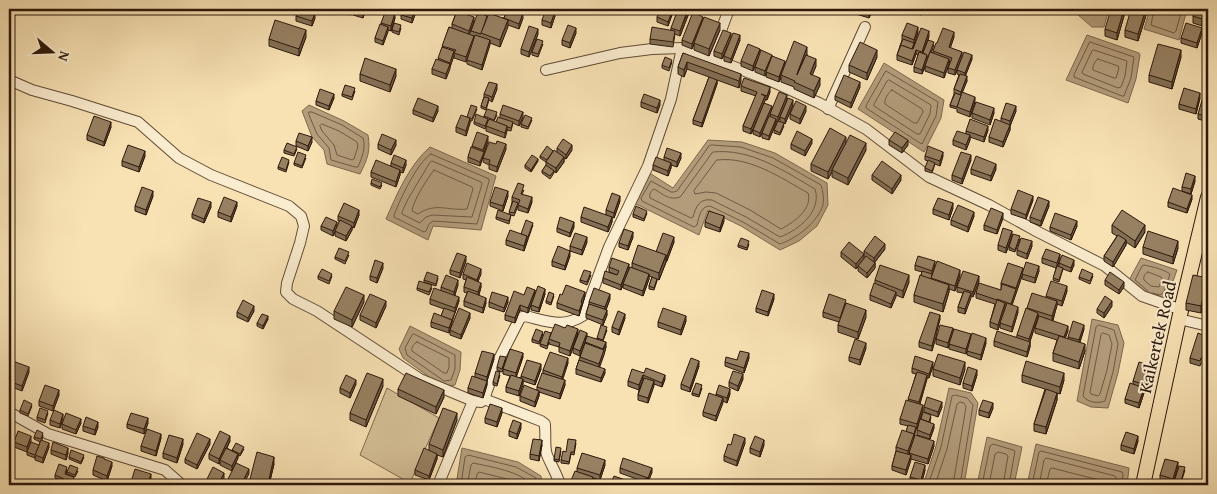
<svg xmlns="http://www.w3.org/2000/svg" width="1217" height="494" viewBox="0 0 1217 494" font-family="'Gentium Book Plus',serif">
  <style>
    .green { fill: #d5c097; stroke: #816c51 }
    .water { fill: #b39d7b; stroke: #7d684e }
    .lines { fill: none; stroke-linecap: round; stroke-linejoin: round }
    .shore { stroke: #705a43; stroke-width: 1 }
    .minor-casing { stroke: #604a35; stroke-width: 12 }
    .major-casing { stroke: #2d180b; stroke-width: 16 }
    .minor { stroke: #faecce; stroke-width: 10 }
    .major { stroke: #f8e2b4; stroke-width: 14 }
    .wall { fill: #826f55; stroke: #2d180b }
    .shaded-wall { fill: #6a5a45; stroke: #2d180b }
    .building { fill: #978163; stroke: #2d180b }
    .labels { text-anchor: middle; dominant-baseline: central; stroke-width: 4; stroke-linejoin: round; paint-order: stroke }
    .street-label { font-size: 18px; fill: #2d180b; stroke: #faecce }
  </style>
  <rect width="100%" height="100%" fill="#f8e2b4"/>
  <filter id="stains"><feTurbulence type="fractalNoise" baseFrequency=".004" numOctaves="4"/><feColorMatrix values="0 0 0 0 .2 0 0 0 0 .09 0 0 0 0 .02 0 0 0 .5 -.17"/></filter>
  <radialGradient id="worn" r=".72"><stop offset=".6" stop-color="#630" stop-opacity="0"/><stop offset="1" stop-color="#630" stop-opacity=".3"/></radialGradient>
  <path class="green" d="M387,388L439,418L410,483L360,455Z"/>
  <g class="water">
    <path d="M1062,9H1109L1104,27H1092L1077,14Z"/>
    <path d="M1150,9H1187L1179,40L1144,29Z"/>
    <path d="M1087,35L1139,53L1140,55L1136,79L1128,103L1066,80Z"/>
    <path d="M884,63L944,100L941,118L924,152L858,109Z"/>
    <path d="M309,105L344,121L368,135C371,151 367,160 360,174L327,164L324,150L312,137L302,111Z"/>
    <path d="M708,140L742,142L775,153L827,183L828,205L817,226L799,241L780,250L741,226L708,210L699,235L634,203L648,172L673,188Z"/>
    <path d="M430,147L496,176L481,230L433,226L428,240L386,219C397,194 409,165 430,147Z"/>
    <path d="M1141,258L1177,270L1168,295L1162,301L1146,296L1128,282Z"/>
    <path d="M1092,319L1118,325L1124,343L1118,373L1108,408L1091,407L1077,401Z"/>
    <path d="M410,326L461,352L460,370L455,385L443,387L403,358L399,349Z"/>
    <path d="M949,388L971,393L978,403L964,485H923L936,446Z"/>
    <path d="M987,437L1022,447L1014,485H977Z"/>
    <path d="M1036,444L1129,468L1127,485H1027Z"/>
    <path d="M462,448L518,462L541,476L542,485H456Z"/>
  </g>
  <g class="lines">
    <g class="shore">
      <path d="M1154,9L1151,25L1174,33L1176,31L1182,9"/>
      <path d="M1090,42L1134,57L1131,78L1124,96H1122L1074,77V75Z"/>
      <path d="M1094,50L1127,61L1125,76L1121,87L1118,88L1083,74L1082,72L1092,51Z"/>
      <path d="M1098,59L1118,66L1119,68L1116,78H1114L1093,70C1092,67 1095,60 1098,59Z"/>
      <path d="M886,71L938,102L936,116L922,144L920,143L866,108V106Z"/>
      <path d="M889,80L931,105L930,114L920,134H917L874,106V104L887,81Z"/>
      <path d="M892,90L922,109L923,112L917,123H914L885,104C884,100 888,92 892,90Z"/>
      <path d="M309,112H312L342,125L363,138C366,148 362,157 358,167H355L331,160L329,148L317,134L309,115Z"/>
      <path d="M322,124L339,131L357,142L358,146L354,159L352,160L337,155L334,145L322,131L320,126Z"/>
      <path d="M712,145L741,147L773,158L821,185C823,190 824,199 823,205C817,223 797,238 780,244L743,222L710,206C700,206 699,218 697,225L694,227L642,201L641,198L651,181L671,192H674L677,191L709,146Z"/>
      <path d="M713,152C751,148 784,171 815,189C822,211 799,230 780,237L746,217L712,200C699,198 696,207 693,217L691,218L650,198C649,195 651,190 654,189C663,194 669,201 680,197Z"/>
      <path d="M431,154L489,179V181L477,224L433,221L429,224L426,231L424,232L394,217V215C401,198 416,164 431,154Z"/>
      <path d="M717,160C750,156 781,178 808,193C813,209 793,223 781,229L750,210L716,193L706,192L695,194L694,191Z"/>
      <path d="M432,161L481,182L482,184L472,217L432,215L426,217L420,223L402,214V212L408,199L429,164Z"/>
      <path d="M434,170L472,187L473,189L467,209C447,211 436,202 418,214L412,211C413,201 427,179 434,170Z"/>
      <path d="M1148,272L1161,277L1162,279L1159,287L1151,286L1144,280C1143,277 1145,273 1148,272Z"/>
      <path d="M1148,291L1135,280L1142,266L1144,265C1153,267 1163,269 1170,274L1164,292L1160,295L1152,293"/>
      <path d="M1099,325L1114,330L1118,344L1113,372L1105,401C1098,404 1087,402 1083,396L1096,327Z"/>
      <path d="M1103,333L1109,335L1112,344L1107,370L1100,394L1098,396L1091,394L1090,392L1101,335Z"/>
      <path d="M414,334L455,355V369L451,380L444,381L407,355L405,348L412,335Z"/>
      <path d="M417,342L449,358V367L447,373H444L412,351C411,348 414,343 417,342Z"/>
      <path d="M461,485L465,457L468,455L516,467L536,478L537,485"/>
      <path d="M467,485L471,465L473,463C487,466 524,472 531,485"/>
      <path d="M475,485L477,474L479,472L511,480L520,485"/>
      <path d="M928,485L941,447L952,396L955,395L967,398L973,405L960,485"/>
      <path d="M935,485L947,449L957,404L960,402L964,403L966,407L953,485"/>
      <path d="M982,485L990,446L993,444L1013,450L1015,451L1009,485"/>
      <path d="M989,485L995,454L998,452L1006,454L1008,456L1003,485"/>
      <path d="M1032,485L1039,452L1041,451L1122,472L1123,474L1122,485"/>
      <path d="M1039,485L1044,460L1046,458L1115,476L1116,478V485"/>
      <path d="M1046,485L1050,469L1052,468L1107,482L1109,485"/>
    </g>
    <g class="minor-casing">
      <g id="minor">
        <path d="M711,58L729,9"/>
        <path d="M546,70L620,53L652,49L682,48L711,58L771,81L819,103L866,129L929,177L989,205L1038,232L1105,266L1142,296L1182,310"/>
        <path d="M9,80L32,90L72,101L138,122L179,158L211,175L289,206L301,216L304,226L300,243L287,283L286,292L293,299L317,311L420,379L473,401L481,402L484,399L541,421L545,424V427C546,435 544,447 547,455C551,465 557,474 560,485"/>
        <path d="M828,109L865,27"/>
        <path d="M1179,319L1208,326"/>
        <path d="M484,399L496,365L520,318L525,316C547,321 563,329 584,315L609,247L648,166L671,99L682,48"/>
        <path d="M9,412L48,434L165,470L182,485"/>
        <path d="M438,485L473,401"/>
      </g>
    </g>
    <g class="major-casing">
      <path id="major" d="M1143,485L1179,319L1208,197"/>
    </g>
    <use href="#minor" class="minor"/>
    <use href="#major" class="major"/>
  </g>
  <g class="wall">
    <path d="M337,9H353L351,15L337,10Z"/>
    <path d="M366,9L363,18L353,15V10Z"/>
    <path d="M417,9L412,23L401,19V15Z"/>
    <path d="M445,9H462L460,12L474,22L487,16L504,18L507,10L503,9H510L523,18L519,29L508,25L500,47L490,43L482,70L467,64V61L466,62L454,58V55L446,79L432,74V69L438,60L449,27L452,28V24L456,13Z"/>
    <path d="M674,9L668,26L657,22V17Z"/>
    <path d="M856,9H873L869,18L856,14Z"/>
    <path d="M903,9H923L921,15Z"/>
    <path d="M1126,9L1117,40L1105,36V29Z"/>
    <path d="M1148,9L1138,41L1125,37V30Z"/>
    <path d="M1207,9L1202,26L1193,23V16Z"/>
    <path d="M689,13L680,36L675,34L673,47L650,44V39L671,30V28Z"/>
    <path d="M296,16L315,18L312,26L296,21Z"/>
    <path d="M555,16L551,28L542,25V20Z"/>
    <path d="M395,18L391,31L388,30L383,45L375,42V38L381,25V23Z"/>
    <path d="M703,19L720,30L709,56L694,50V44L692,49L682,45V40Z"/>
    <path d="M401,28L399,35L392,32V30Z"/>
    <path d="M918,32L914,45L929,36L928,40L934,45L931,53H933V51L937,43L954,37L950,48L962,52L955,75L948,73V68L950,62L949,61V64L944,78L925,71V67L922,74L914,72V67L918,55L916,54L912,65L897,60V55L902,40V35Z"/>
    <path d="M576,33L570,48L562,45V40Z"/>
    <path d="M1202,33L1197,48L1181,43V38Z"/>
    <path d="M538,34L529,57L521,54V49Z"/>
    <path d="M306,37L299,56L269,46V39Z"/>
    <path d="M731,38L722,59L714,56V51Z"/>
    <path d="M740,40L731,63L724,61V56Z"/>
    <path d="M543,44L538,57L532,55V52Z"/>
    <path d="M760,49L753,71L741,66V61Z"/>
    <path d="M683,53L741,81L739,88L717,80V84L702,127L693,124V120L709,77L687,69L684,77L678,74V67Z"/>
    <path d="M807,54V55L816,66L812,75L820,85L814,98L794,89V87L781,82V77L779,82L766,77V74L765,76L755,72V67L772,58L785,64Z"/>
    <path d="M877,57L867,80L849,72V65Z"/>
    <path d="M1181,57L1172,89L1149,82V75Z"/>
    <path d="M972,59L965,76L967,81L962,92L975,102L970,117L957,112V109L950,107V105L954,94V89L959,75L957,74V70Z"/>
    <path d="M672,62L669,71L662,68V65Z"/>
    <path d="M360,74L396,76L390,92L360,81Z"/>
    <path d="M741,86L770,92L767,100H765L764,103L769,116H770V114L787,99L793,105L785,124L780,122V117L778,121L784,126L780,135L774,133V130L778,122L776,121V123L769,140L762,138V133L766,124L760,137L753,134V130L751,134L743,131V126L756,96L741,91Z"/>
    <path d="M860,87L851,108L835,100V96Z"/>
    <path d="M497,89L492,102L489,100L486,110L481,108V106L484,97V94Z"/>
    <path d="M355,91L352,100L342,96V94Z"/>
    <path d="M334,98L329,110L316,105V101Z"/>
    <path d="M1200,98L1196,114L1179,109V104Z"/>
    <path d="M1208,99V108L1205,121L1198,119V114Z"/>
    <path d="M641,102L660,105L657,113L641,107Z"/>
    <path d="M477,109L472,121H470V123L466,136L456,132V127L467,117Z"/>
    <path d="M413,110L438,111L433,122L413,114Z"/>
    <path d="M806,111L800,124L790,119V114Z"/>
    <path d="M1016,111L1010,126V130L1003,147L989,142V137L1001,121V118Z"/>
    <path d="M972,113H994L990,125L972,118Z"/>
    <path d="M500,114L523,117L519,126L513,123L511,131L507,130L505,138L486,131V126L488,120L485,129L474,124V122L484,117V116L497,115L494,121L496,122L500,117Z"/>
    <path d="M532,120L528,129L521,127V124Z"/>
    <path d="M111,127L104,146L87,140V135Z"/>
    <path d="M988,130L984,142L970,137V140L966,150L953,145V140L966,134V131Z"/>
    <path d="M889,140L908,145L902,153L889,145Z"/>
    <path d="M296,141L312,142L308,151L296,146Z"/>
    <path d="M488,141L480,166L468,162V157L472,146Z"/>
    <path d="M846,142L866,150L848,185L832,177V172L828,179L811,171V164Z"/>
    <path d="M812,143L805,156L791,149V144Z"/>
    <path d="M378,144L396,145L391,155L378,149Z"/>
    <path d="M557,148L572,150L566,159L564,158V162L556,173L554,171V173L550,179L542,173V171L546,165V162L540,158V156L557,152Z"/>
    <path d="M297,149L294,156L284,153V150Z"/>
    <path d="M506,149L497,172L489,169V165L483,162V158Z"/>
    <path d="M145,156L139,172L122,166V161Z"/>
    <path d="M925,156H943L940,166L935,164L932,173L925,171V168L928,161L925,160Z"/>
    <path d="M664,157L681,158L677,167L671,165V168L668,176L653,170V165L664,160Z"/>
    <path d="M306,158L302,168L294,165V163Z"/>
    <path d="M971,160L962,184L952,180V175Z"/>
    <path d="M538,161L531,172L525,168V165Z"/>
    <path d="M289,162L286,172L278,169V167Z"/>
    <path d="M391,163L406,165L403,173L400,172V175L396,187L371,177V172L391,166Z"/>
    <path d="M971,169H996L991,181L971,174Z"/>
    <path d="M872,175L901,180L892,194L872,180Z"/>
    <path d="M1195,181L1191,194L1182,191V187Z"/>
    <path d="M371,183L382,185L380,189L371,185Z"/>
    <path d="M524,190L522,194L532,202L528,213L518,210V206L514,216L511,215L509,224L496,219V217L509,214L512,202V197Z"/>
    <path d="M153,196L146,215L135,211V206Z"/>
    <path d="M508,196L503,211L490,206V202Z"/>
    <path d="M1192,199L1187,213L1168,207V202Z"/>
    <path d="M1033,200L1026,219L1011,214V209Z"/>
    <path d="M620,201L614,218L612,217V222L608,232L581,222V217L606,215V210Z"/>
    <path d="M237,206L231,222L218,217V212Z"/>
    <path d="M1049,206L1041,226L1030,222V217Z"/>
    <path d="M211,207L204,223L192,218V214Z"/>
    <path d="M953,208L949,220L933,214V209Z"/>
    <path d="M647,213L644,221L633,217V214Z"/>
    <path d="M359,215L354,228L352,227V230L346,241L335,236V231L333,236L321,230V226L337,227L340,221H338V216Z"/>
    <path d="M974,216L968,232L951,225V220Z"/>
    <path d="M1003,218L997,234L984,230V225Z"/>
    <path d="M724,221L720,232L705,227V222Z"/>
    <path d="M533,225L524,251L506,245V240L521,234Z"/>
    <path d="M1112,225L1145,232L1135,248L1126,242V245L1113,267L1104,261V256L1117,236L1112,233Z"/>
    <path d="M1077,226L1071,240L1050,231V227Z"/>
    <path d="M574,227L570,237L557,232V228Z"/>
    <path d="M1012,236L1006,253L998,250V245Z"/>
    <path d="M633,237L628,250L619,247V243Z"/>
    <path d="M1020,239L1015,252L1009,250V247Z"/>
    <path d="M587,242L582,255L570,251V246Z"/>
    <path d="M674,242L659,280L657,279V281L654,290L649,289V286L652,277L649,276V279L643,296L623,288V284L621,290L603,283V278L617,275L609,272V267L632,268V263L656,252Z"/>
    <path d="M749,244L747,250L738,247V245Z"/>
    <path d="M1032,246L1027,259L1017,255V250Z"/>
    <path d="M1143,247L1178,248L1173,264L1143,254Z"/>
    <path d="M885,249L875,262V268L867,278L858,271V267L856,269L841,257V252L864,254V251Z"/>
    <path d="M349,255L345,264L335,259V257Z"/>
    <path d="M570,256L565,270L552,266V261Z"/>
    <path d="M1042,258L1060,259L1057,266H1059V263L1074,265L1071,272L1063,269L1059,282L1053,280L1056,268L1042,263Z"/>
    <path d="M466,261L460,278L450,274V270Z"/>
    <path d="M915,265L935,266L932,274L960,275L955,291L949,289V292L943,312L914,302V295L922,272L915,270Z"/>
    <path d="M383,268L377,283L370,280V276Z"/>
    <path d="M1039,271L1035,283L1022,279V274Z"/>
    <path d="M1023,273L1012,305L1018,312L1012,332L1000,328V323L998,330L990,327V322L995,304L976,298V293L1001,290V283Z"/>
    <path d="M463,274H481L478,281L481,287L479,295L486,303L483,313L464,306V301L467,293L464,292V287L466,280L463,279Z"/>
    <path d="M591,275L587,285L580,282V280Z"/>
    <path d="M318,276H332L329,284L318,279Z"/>
    <path d="M1093,276L1090,284L1079,279V277Z"/>
    <path d="M438,278L436,286L424,282V280Z"/>
    <path d="M875,280L909,282L903,298L896,295L891,308L870,300V295L875,283Z"/>
    <path d="M1105,280L1124,287L1119,294L1105,285Z"/>
    <path d="M979,281L973,297L971,296L965,314L958,312V307L963,293L957,292V287Z"/>
    <path d="M458,285L455,295L459,301L452,322L449,333L431,327V322L441,316L444,309L430,304V299L441,290V287Z"/>
    <path d="M1208,285L1201,313L1186,310V303Z"/>
    <path d="M417,288H432L429,295L417,290Z"/>
    <path d="M535,290L528,313L520,310L515,323L505,320V315L524,295Z"/>
    <path d="M1067,291L1062,306L1057,304L1053,321L1068,331L1065,338L1068,339V337L1084,329L1080,342L1085,351L1079,369L1053,361V353L1057,340L1035,333V328L1039,316H1038L1030,342V347L1027,357L994,346V341L1017,337V335L1027,308L1046,298V296Z"/>
    <path d="M545,294L539,312L531,310V305Z"/>
    <path d="M562,295L585,296L579,316L557,308V303Z"/>
    <path d="M554,296L551,305L546,303V301Z"/>
    <path d="M610,299L606,310L607,315L603,325L586,318V314L589,304V302Z"/>
    <path d="M774,299L768,316L756,312V308Z"/>
    <path d="M364,302L352,327L334,319V311Z"/>
    <path d="M489,302H508L504,312L489,307Z"/>
    <path d="M846,303L866,317L858,339L838,332V325L839,322L823,317V312Z"/>
    <path d="M386,306L376,328L360,320V315Z"/>
    <path d="M1112,306L1104,318L1097,313V309Z"/>
    <path d="M254,311L248,322L237,317V312Z"/>
    <path d="M470,318L461,339L450,335V330Z"/>
    <path d="M625,318L619,335L612,332V327Z"/>
    <path d="M268,319L263,329L257,326V323Z"/>
    <path d="M940,319L932,351L919,347V342Z"/>
    <path d="M686,321L681,335L658,327V322Z"/>
    <path d="M607,330L603,341L606,347L599,367L605,373L601,382L576,374V369L585,342L597,339V338Z"/>
    <path d="M551,333H578L570,356L559,352V347L549,344V342L547,349L540,346V344Z"/>
    <path d="M953,333L948,348L936,344V339Z"/>
    <path d="M543,334L539,344L532,342V339Z"/>
    <path d="M587,337L580,356L573,353V348Z"/>
    <path d="M1208,337V365L1201,363L1200,366L1190,363V358Z"/>
    <path d="M971,338L966,354L949,349V344Z"/>
    <path d="M986,343L981,360L967,355V351Z"/>
    <path d="M866,348L860,365L849,361V357Z"/>
    <path d="M523,357L516,377L521,378V376L541,369L535,385L523,381V384L519,396L506,392V387L510,376L503,374V369Z"/>
    <path d="M749,358L744,373L725,366V362Z"/>
    <path d="M494,359L487,381V385L483,398L468,393V388L475,377V373Z"/>
    <path d="M506,360L502,372L497,370V367Z"/>
    <path d="M9,363L29,372L22,391L9,386Z"/>
    <path d="M568,363L562,379L565,385L560,399L539,392V396L535,407L520,401V396L537,390V387L543,373V370Z"/>
    <path d="M699,366L690,392L681,389V384Z"/>
    <path d="M933,366L929,378H927L920,404L923,410L917,429H916L909,455V453L934,446L928,464L911,459L906,475L892,470V466L896,451V447L906,432L908,426L900,424V419L908,401L916,374L912,373V368Z"/>
    <path d="M933,369H965L960,385L933,376Z"/>
    <path d="M1152,371L1146,390L1144,389V393L1139,408L1125,403V399L1133,384V381Z"/>
    <path d="M644,373L665,379L662,387L654,384L648,403L638,400V395L639,390L628,386V381Z"/>
    <path d="M500,375L497,386L493,385V382Z"/>
    <path d="M977,375L972,391L963,388V383Z"/>
    <path d="M1022,375L1064,380L1060,394L1057,393V400L1046,434L1034,431V424L1045,389L1022,382Z"/>
    <path d="M743,379L738,391L729,387V382Z"/>
    <path d="M356,384L350,398L340,393V388Z"/>
    <path d="M383,386L366,427L350,420V413Z"/>
    <path d="M702,388L699,397L692,395V393Z"/>
    <path d="M398,389L444,397L436,414L398,396Z"/>
    <path d="M716,394H730L727,403L723,401L716,421L703,416V412L716,396Z"/>
    <path d="M59,395L53,411L39,406V401Z"/>
    <path d="M32,406L28,416L20,413V410Z"/>
    <path d="M924,407H942L938,417L924,412Z"/>
    <path d="M993,408L989,418L979,415V410Z"/>
    <path d="M48,413L45,423L37,420V417Z"/>
    <path d="M502,413L497,427L485,423V418Z"/>
    <path d="M931,417L930,422L934,428L930,439L917,435V430Z"/>
    <path d="M63,418L60,428L50,425V420Z"/>
    <path d="M457,420L443,457L437,455V459L429,480L415,475V470L429,450V444Z"/>
    <path d="M81,423L76,434L62,429V424Z"/>
    <path d="M148,423L144,434L127,428V424Z"/>
    <path d="M83,426L98,427L95,435L83,431Z"/>
    <path d="M521,428L517,439L509,436V431Z"/>
    <path d="M43,435L42,440L49,447L43,463L35,460V456V458L27,455V452L39,445L40,442L34,439V437Z"/>
    <path d="M161,438L156,456L141,451V446Z"/>
    <path d="M31,441L27,452L14,447V442Z"/>
    <path d="M230,441L227,448L232,451V450L244,449L240,456L238,455V458L232,471L220,465V462L219,464L209,459V454Z"/>
    <path d="M1138,441L1134,454L1121,450V445Z"/>
    <path d="M576,443L574,455L571,454L569,464L561,463V460L566,452Z"/>
    <path d="M745,443L737,466L724,461V456L731,445Z"/>
    <path d="M183,444L177,463L163,458V453Z"/>
    <path d="M210,444L197,469L185,463V459Z"/>
    <path d="M542,445L539,461L530,459V454Z"/>
    <path d="M764,445L760,457L750,453V448Z"/>
    <path d="M51,450L68,453L66,460L51,454Z"/>
    <path d="M561,451L559,462L554,461V459Z"/>
    <path d="M69,457H84L81,464L69,459Z"/>
    <path d="M104,459L112,466L107,481L93,475V470Z"/>
    <path d="M274,464L269,485H250V479Z"/>
    <path d="M605,465L600,480L593,478L592,485H570V483L577,472V468Z"/>
    <path d="M1178,467L1173,484L1160,480V475Z"/>
    <path d="M620,468L652,472L649,479L645,482L620,473Z"/>
    <path d="M67,469L66,474L74,480L72,485H63V481L55,478V475Z"/>
    <path d="M925,470L921,485L910,482V477Z"/>
    <path d="M1185,470L1181,483L1175,482V479Z"/>
    <path d="M78,471L75,477L67,474V472Z"/>
    <path d="M224,478L221,485H206V481Z"/>
    <path d="M151,479L149,485H131V482Z"/>
  </g>
  <g class="shaded-wall">
    <path d="M365,9H366L363,18V14Z"/>
    <path d="M415,9H417L412,23V18Z"/>
    <path d="M673,9H674L668,26V22Z"/>
    <path d="M689,9V13L680,36V31Z"/>
    <path d="M871,9H873L869,18V14Z"/>
    <path d="M1124,9H1126L1117,40V33Z"/>
    <path d="M1146,9H1148L1138,41V34Z"/>
    <path d="M1205,9H1207L1202,26V19Z"/>
    <path d="M555,11V16L551,28V23Z"/>
    <path d="M315,13V18L312,26V21Z"/>
    <path d="M395,13V18L391,31V26Z"/>
    <path d="M523,13V18L519,29V24Z"/>
    <path d="M474,17V22L469,35V31Z"/>
    <path d="M703,17V21L694,43L692,49V44Z"/>
    <path d="M508,20V27L500,47V40Z"/>
    <path d="M720,23V30L709,56V49Z"/>
    <path d="M388,27V32L383,45V41Z"/>
    <path d="M918,27V32L912,52L914,44V40Z"/>
    <path d="M576,28V33L570,48V43Z"/>
    <path d="M1202,28V33L1197,48V43Z"/>
    <path d="M538,29V34L529,57V52Z"/>
    <path d="M306,30V37L299,56V49Z"/>
    <path d="M929,31V36L922,56V52Z"/>
    <path d="M954,32V37L949,52V47Z"/>
    <path d="M731,33V38L722,59V54Z"/>
    <path d="M740,35V40L731,63V59Z"/>
    <path d="M474,36V41L466,62V57Z"/>
    <path d="M490,40V45L482,70V65Z"/>
    <path d="M807,47V54L797,81V74Z"/>
    <path d="M760,49V54L753,71V66Z"/>
    <path d="M877,50V57L867,80V73Z"/>
    <path d="M916,50V54L912,65V61Z"/>
    <path d="M1181,50V57L1172,89V82Z"/>
    <path d="M454,51V56L450,67V63Z"/>
    <path d="M962,52V57L955,75V70Z"/>
    <path d="M772,55V59L765,76V71Z"/>
    <path d="M927,55V60L922,74V70Z"/>
    <path d="M972,55V59L965,77V73Z"/>
    <path d="M816,59V66L810,81V74Z"/>
    <path d="M949,59V64L944,78V73Z"/>
    <path d="M785,61V66L781,75L779,82V77Z"/>
    <path d="M687,62V69L684,77V70Z"/>
    <path d="M450,64V69L446,79V74Z"/>
    <path d="M396,69V76L390,92V85Z"/>
    <path d="M741,74V81L739,88V81Z"/>
    <path d="M967,76V81L961,96V92Z"/>
    <path d="M820,78V85L814,98V91Z"/>
    <path d="M717,80V84L702,127V123Z"/>
    <path d="M860,82V87L851,108V103Z"/>
    <path d="M497,84V89L492,102V97Z"/>
    <path d="M770,87V92L767,100V96Z"/>
    <path d="M1200,93V98L1196,114V109Z"/>
    <path d="M334,94V98L329,110V106Z"/>
    <path d="M787,95V100L778,122V117Z"/>
    <path d="M765,96V101L751,134V129Z"/>
    <path d="M975,97V102L970,117V112Z"/>
    <path d="M660,100V105L657,113V108Z"/>
    <path d="M793,100V105L785,124V119Z"/>
    <path d="M1208,104V108L1205,121V116Z"/>
    <path d="M438,106V111L433,122V118Z"/>
    <path d="M772,106V111L760,137V133Z"/>
    <path d="M806,106V111L800,124V119Z"/>
    <path d="M1016,106V111L1010,126V121Z"/>
    <path d="M994,108V113L990,125V120Z"/>
    <path d="M523,112V117L519,126V121Z"/>
    <path d="M470,118V123L466,136V131Z"/>
    <path d="M776,119V123L769,140V136Z"/>
    <path d="M111,122V127L104,146V142Z"/>
    <path d="M1010,125V130L1003,147V142Z"/>
    <path d="M507,126V131L505,138V133Z"/>
    <path d="M988,126V130L984,142V137Z"/>
    <path d="M970,135V140L966,150V145Z"/>
    <path d="M488,136V141L480,166V162Z"/>
    <path d="M312,137V142L308,151V146Z"/>
    <path d="M846,137V144L832,170V172L828,179V172Z"/>
    <path d="M812,139V143L805,156V151Z"/>
    <path d="M396,140V145L391,155V150Z"/>
    <path d="M908,140V145L902,153V148Z"/>
    <path d="M866,143V150L848,185V178Z"/>
    <path d="M506,144V149L497,172V167Z"/>
    <path d="M572,145V150L566,159V155Z"/>
    <path d="M145,151V156L139,172V167Z"/>
    <path d="M943,152V156L940,166V161Z"/>
    <path d="M681,153V158L677,167V162Z"/>
    <path d="M971,155V160L962,184V179Z"/>
    <path d="M564,157V162L556,173V168Z"/>
    <path d="M538,159V161L531,172V170Z"/>
    <path d="M406,160V165L403,173V168Z"/>
    <path d="M671,163V168L668,176V171Z"/>
    <path d="M996,164V169L991,181V176Z"/>
    <path d="M400,170V175L396,187V182Z"/>
    <path d="M901,175V180L892,194V189Z"/>
    <path d="M1195,176V181L1191,194V189Z"/>
    <path d="M153,191V196L146,215V210Z"/>
    <path d="M508,191V196L503,211V206Z"/>
    <path d="M1192,195V199L1187,213V209Z"/>
    <path d="M620,196V201L614,218V213Z"/>
    <path d="M1033,196V200L1026,219V215Z"/>
    <path d="M532,197V202L528,213V209Z"/>
    <path d="M1049,201V206L1041,226V221Z"/>
    <path d="M211,202V207L204,223V219Z"/>
    <path d="M237,202V206L231,222V217Z"/>
    <path d="M953,203V208L949,220V215Z"/>
    <path d="M359,210V215L354,228V223Z"/>
    <path d="M974,212V216L968,232V227Z"/>
    <path d="M1003,213V218L997,234V230Z"/>
    <path d="M724,216V221L720,232V228Z"/>
    <path d="M612,217V222L608,232V227Z"/>
    <path d="M1077,221V226L1071,240V235Z"/>
    <path d="M337,222V227L333,236V231Z"/>
    <path d="M574,222V227L570,237V233Z"/>
    <path d="M1145,225V232L1135,248V241Z"/>
    <path d="M352,226V230L346,241V236Z"/>
    <path d="M1012,231V236L1006,253V248Z"/>
    <path d="M633,232V237L628,250V246Z"/>
    <path d="M527,236V241L524,251V246Z"/>
    <path d="M587,237V242L582,255V250Z"/>
    <path d="M674,237V242L667,261V256Z"/>
    <path d="M1126,240V245L1113,267V262Z"/>
    <path d="M1032,241V246L1027,259V254Z"/>
    <path d="M1178,241V248L1173,264V257Z"/>
    <path d="M885,244V249L874,263V258Z"/>
    <path d="M570,251V256L565,270V266Z"/>
    <path d="M864,254V259L856,269V264Z"/>
    <path d="M1060,254V259L1057,268V263Z"/>
    <path d="M666,255V262L659,280V273Z"/>
    <path d="M466,256V261L460,278V273Z"/>
    <path d="M1074,260V265L1071,272V268Z"/>
    <path d="M935,261V266L932,275V271Z"/>
    <path d="M383,263V268L377,283V278Z"/>
    <path d="M875,263V268L867,278V273Z"/>
    <path d="M629,264V269L621,290V285Z"/>
    <path d="M1039,266V271L1035,283V278Z"/>
    <path d="M1023,268V273L1011,308V304Z"/>
    <path d="M481,269V274L477,284V280Z"/>
    <path d="M960,270V275L955,291V286Z"/>
    <path d="M649,274V279L643,296V291Z"/>
    <path d="M909,275V282L903,298V291Z"/>
    <path d="M979,276V281L973,297V292Z"/>
    <path d="M1208,278V285L1201,313V306Z"/>
    <path d="M458,280V285L454,297V292Z"/>
    <path d="M1124,282V287L1119,294V290Z"/>
    <path d="M481,283V287L478,297V292Z"/>
    <path d="M949,285V292L943,312V304Z"/>
    <path d="M1067,286V291L1062,306V301Z"/>
    <path d="M545,289V294L539,312V308Z"/>
    <path d="M535,290V295L528,313V308Z"/>
    <path d="M585,292V296L579,316L581,302Z"/>
    <path d="M896,292V297L891,308V304Z"/>
    <path d="M971,293V298L965,314V309Z"/>
    <path d="M610,294V299L605,312V307Z"/>
    <path d="M774,294V299L768,316V312Z"/>
    <path d="M364,295V302L352,327V320Z"/>
    <path d="M459,297V301L455,313V308Z"/>
    <path d="M508,297V302L504,312V308Z"/>
    <path d="M486,298V303L483,313V308Z"/>
    <path d="M386,301V306L376,328V323Z"/>
    <path d="M1057,301V306L1052,321V316Z"/>
    <path d="M1112,301V306L1104,318V313Z"/>
    <path d="M1005,303V308L998,330V325Z"/>
    <path d="M520,305V310L515,323V318Z"/>
    <path d="M254,306V311L248,322V318Z"/>
    <path d="M1018,307V312L1012,332V327Z"/>
    <path d="M607,310V315L603,325V320Z"/>
    <path d="M866,310V317L858,339V332Z"/>
    <path d="M470,313V318L461,339V335Z"/>
    <path d="M1038,313V317L1029,344V339Z"/>
    <path d="M625,314V318L619,335V330Z"/>
    <path d="M940,315V319L937,330V334L932,351V346Z"/>
    <path d="M268,316V319L263,329V326Z"/>
    <path d="M686,316V321L681,335V330Z"/>
    <path d="M452,320V324L449,333V328Z"/>
    <path d="M1084,325V329L1079,345V340Z"/>
    <path d="M1068,326V331L1064,342V338Z"/>
    <path d="M953,328V333L948,348V343Z"/>
    <path d="M578,329V333L570,356V351Z"/>
    <path d="M587,333V337L580,356V351Z"/>
    <path d="M971,334V338L966,354V349Z"/>
    <path d="M986,338V343L981,360V355Z"/>
    <path d="M606,342V347L604,355L599,369V364Z"/>
    <path d="M1030,342V347L1027,357V352Z"/>
    <path d="M866,343V348L860,365V360Z"/>
    <path d="M1085,344V351L1079,369V362Z"/>
    <path d="M523,353V357L516,378V373Z"/>
    <path d="M749,353V358L744,373V368Z"/>
    <path d="M494,354V359L487,381V377Z"/>
    <path d="M568,358V363L562,382V377Z"/>
    <path d="M699,361V366L690,392V388Z"/>
    <path d="M933,362V366L929,378V374Z"/>
    <path d="M965,362V369L960,385V378Z"/>
    <path d="M541,364V369L535,385V381Z"/>
    <path d="M1152,366V371L1146,390V385Z"/>
    <path d="M29,367V372L22,391V386Z"/>
    <path d="M605,369V373L601,382V378Z"/>
    <path d="M977,370V375L972,391V386Z"/>
    <path d="M1064,373V380L1060,394V387Z"/>
    <path d="M743,374V379L738,391V386Z"/>
    <path d="M643,375V380L639,390V385Z"/>
    <path d="M665,375V379L662,387V383Z"/>
    <path d="M927,375V379L919,407V402Z"/>
    <path d="M383,379V386L366,427V420Z"/>
    <path d="M523,379V384L519,396V391Z"/>
    <path d="M356,380V384L350,398V393Z"/>
    <path d="M565,380V385L560,399V394Z"/>
    <path d="M487,381V385L483,398V393Z"/>
    <path d="M654,381V386L648,403V398Z"/>
    <path d="M1144,388V393L1139,408V403Z"/>
    <path d="M730,389V394L727,403V398Z"/>
    <path d="M59,390V395L53,411V406Z"/>
    <path d="M444,390V397L436,414V407Z"/>
    <path d="M539,391V396L535,407V402Z"/>
    <path d="M1057,393V400L1046,434V427Z"/>
    <path d="M723,398V403L716,421V416Z"/>
    <path d="M942,402V407L938,417V412Z"/>
    <path d="M993,403V408L989,418V413Z"/>
    <path d="M923,405V410L917,429V424Z"/>
    <path d="M502,408V413L497,427V422Z"/>
    <path d="M457,413V420L443,457V450Z"/>
    <path d="M63,414V418L60,428V424Z"/>
    <path d="M148,418V423L144,434V429Z"/>
    <path d="M81,419V423L76,434V430Z"/>
    <path d="M98,422V427L95,435V430Z"/>
    <path d="M521,423V428L517,439V434Z"/>
    <path d="M934,424V428L930,439V435Z"/>
    <path d="M916,427L914,439L908,456V451Z"/>
    <path d="M12,428V433L9,441V436Z"/>
    <path d="M161,434V438L156,456V451Z"/>
    <path d="M31,436V441L27,452V447Z"/>
    <path d="M230,436V441L221,460H220L219,464V459Z"/>
    <path d="M1138,436V441L1134,454V449Z"/>
    <path d="M745,438V443L737,466V461Z"/>
    <path d="M183,439V444L177,463V458Z"/>
    <path d="M210,439V444L197,469V465Z"/>
    <path d="M542,440V445L539,461V456Z"/>
    <path d="M764,440V445L760,457V452Z"/>
    <path d="M934,441V446L928,464V459Z"/>
    <path d="M49,443V447L43,463V458Z"/>
    <path d="M68,448V453L66,460V455Z"/>
    <path d="M238,454V458L232,471V466Z"/>
    <path d="M437,454V459L429,480V476Z"/>
    <path d="M911,455V460L906,475V470Z"/>
    <path d="M274,457V464L269,485H268Z"/>
    <path d="M605,460V465L600,480V475Z"/>
    <path d="M112,462V466L107,481V476Z"/>
    <path d="M1178,462V467L1173,484V479Z"/>
    <path d="M925,465V470L921,485V480Z"/>
    <path d="M652,468V472L648,483V478Z"/>
    <path d="M249,469V474L243,485H241Z"/>
    <path d="M224,473V478L221,485H218Z"/>
    <path d="M151,474V479L149,485H147Z"/>
  </g>
  <g class="building">
    <path d="M299,9H304L315,13L312,21L296,16Z"/>
    <path d="M353,9H365L363,14L353,10Z"/>
    <path d="M404,9H415L412,18L401,15Z"/>
    <path d="M508,9H510L523,13L519,24L504,18Z"/>
    <path d="M546,9L555,11L551,23L542,20Z"/>
    <path d="M660,9H673L668,22L657,17Z"/>
    <path d="M678,9H688L680,31L671,28Z"/>
    <path d="M856,9H871L869,14Z"/>
    <path d="M1111,9H1124L1117,33L1105,29Z"/>
    <path d="M1131,9H1146L1138,34L1125,30Z"/>
    <path d="M1195,9H1205L1202,19L1193,16Z"/>
    <path d="M386,10L395,13L391,26L381,23Z"/>
    <path d="M457,11L474,17L469,31L452,24Z"/>
    <path d="M478,12L487,16L481,34L471,31Z"/>
    <path d="M693,12L703,17L692,44L682,40Z"/>
    <path d="M489,13L508,20L500,40L481,33Z"/>
    <path d="M704,17L720,23L709,49L694,43Z"/>
    <path d="M275,20L306,30L299,49L269,39Z"/>
    <path d="M394,23L401,25L399,32L392,30Z"/>
    <path d="M907,23L918,27L914,40L902,35Z"/>
    <path d="M1186,23L1202,28L1197,43L1181,38Z"/>
    <path d="M380,24L388,27L383,41L375,38Z"/>
    <path d="M568,25L576,28L570,43L562,40Z"/>
    <path d="M529,26L538,29L529,52L521,49Z"/>
    <path d="M449,27L474,36L466,57L454,53L456,50L442,46Z"/>
    <path d="M652,27L675,31L673,42L650,39Z"/>
    <path d="M921,28L929,31L922,52L916,50L912,61L897,55L901,45L913,49Z"/>
    <path d="M943,28L954,32L949,47L962,52L955,70L948,68L952,58L933,51L936,43H937Z"/>
    <path d="M723,30L731,33L722,54L714,51Z"/>
    <path d="M733,33L740,35L731,59L724,56Z"/>
    <path d="M475,35L490,40L482,65L467,60Z"/>
    <path d="M537,39L543,41L538,54L532,52Z"/>
    <path d="M903,39L914,43L912,49L901,45L900,46Z"/>
    <path d="M928,40L934,42L928,57H927V55L923,53Z"/>
    <path d="M794,41L807,47L797,74V75L806,55L816,59L810,74L820,78L814,91L794,82L795,81L781,75Z"/>
    <path d="M860,42L877,50L867,73L849,65Z"/>
    <path d="M748,44L760,49L753,66L741,61Z"/>
    <path d="M1158,44L1181,50L1172,82L1149,75Z"/>
    <path d="M442,47L454,51L450,63L438,58Z"/>
    <path d="M761,50L772,55L765,71L755,67Z"/>
    <path d="M919,52L927,55L922,70L914,67Z"/>
    <path d="M930,52L949,59L944,73L925,66Z"/>
    <path d="M964,52L972,55L965,73L957,70Z"/>
    <path d="M683,53L741,74L739,81L687,62L684,70L678,67Z"/>
    <path d="M772,56L785,61L779,77L766,72Z"/>
    <path d="M665,57L672,60L669,68L662,65Z"/>
    <path d="M365,58L396,69L390,85L360,74Z"/>
    <path d="M436,59L450,64L446,74L432,69Z"/>
    <path d="M960,74L967,76L961,92L954,89Z"/>
    <path d="M844,75L860,82L851,103L835,96Z"/>
    <path d="M709,77L717,80L702,123L693,120Z"/>
    <path d="M744,78L770,87L767,96L761,94L765,96L751,129L743,126L757,92L741,86Z"/>
    <path d="M489,82L497,84L492,97L484,94Z"/>
    <path d="M345,85L355,88L352,97L342,94Z"/>
    <path d="M1184,88L1200,93L1196,109L1179,104Z"/>
    <path d="M320,89L334,94L329,106L316,101Z"/>
    <path d="M779,92L787,95L778,117L770,114Z"/>
    <path d="M962,92L975,97L970,112L957,107Z"/>
    <path d="M955,93L961,95L957,107L950,105Z"/>
    <path d="M644,94L660,100L657,108L641,102Z"/>
    <path d="M484,97L489,98L486,108L481,106Z"/>
    <path d="M1203,97L1208,99V104L1205,116L1198,114Z"/>
    <path d="M418,98L438,106L433,118L413,110Z"/>
    <path d="M788,98L793,100L785,119L780,117Z"/>
    <path d="M796,101L806,106L800,119L790,114Z"/>
    <path d="M976,102L994,108L990,120L972,113Z"/>
    <path d="M764,103L772,106L760,133L753,130Z"/>
    <path d="M1006,103L1016,106L1010,121L1001,118Z"/>
    <path d="M471,105L477,107L472,119L467,117Z"/>
    <path d="M503,105L523,112L519,121L500,114Z"/>
    <path d="M487,109L497,112L494,120L484,116Z"/>
    <path d="M476,114L488,119L485,126L474,122Z"/>
    <path d="M461,115L470,118L466,131L456,127Z"/>
    <path d="M525,115L532,118L528,127L521,124Z"/>
    <path d="M94,116L111,122L104,142L87,135Z"/>
    <path d="M769,116L776,119L769,136L762,133Z"/>
    <path d="M498,117L513,122L511,128L507,127V126L496,122Z"/>
    <path d="M489,119L507,126L505,133L486,126Z"/>
    <path d="M970,119L988,126L984,137L966,131Z"/>
    <path d="M995,119L1010,125L1003,142L989,137Z"/>
    <path d="M778,121L784,123L780,133L774,130Z"/>
    <path d="M830,128L846,137L828,172L811,164Z"/>
    <path d="M797,131L812,139L805,151L791,144Z"/>
    <path d="M957,131L970,135L966,145L953,140Z"/>
    <path d="M477,132L488,136L483,150L472,146Z"/>
    <path d="M895,132L908,140L902,148L889,140Z"/>
    <path d="M299,133L312,137L308,146L296,141Z"/>
    <path d="M382,134L396,140L391,150L378,144Z"/>
    <path d="M850,135L866,143L848,178L832,170Z"/>
    <path d="M563,139L572,145L566,155L557,148Z"/>
    <path d="M497,141L506,144L497,167L489,164L490,160L483,158L489,142L496,144Z"/>
    <path d="M287,143L297,147L294,154L284,150Z"/>
    <path d="M128,145L145,151L139,167L122,161Z"/>
    <path d="M547,146L553,151L547,160L540,156Z"/>
    <path d="M928,146L943,152L940,161L925,156Z"/>
    <path d="M471,147L484,152L480,162L468,157Z"/>
    <path d="M667,148L681,153L677,162L664,157Z"/>
    <path d="M554,150L564,157L556,168L546,162Z"/>
    <path d="M298,152L306,155L302,166L294,163Z"/>
    <path d="M961,152L971,155L962,179L952,175Z"/>
    <path d="M394,155L406,160L403,168L391,163Z"/>
    <path d="M532,155L538,159L531,170L525,165Z"/>
    <path d="M976,156L996,164L991,176L971,169Z"/>
    <path d="M282,157L289,160L286,170L278,167Z"/>
    <path d="M656,157L671,163L668,171L653,165Z"/>
    <path d="M376,160L400,170L396,182L371,172Z"/>
    <path d="M928,160L935,163L932,171L925,168Z"/>
    <path d="M882,161L901,175L892,189L872,175Z"/>
    <path d="M546,165L554,171L550,176L542,171Z"/>
    <path d="M1186,173L1195,176L1191,189L1182,187Z"/>
    <path d="M372,179L382,183L380,187L371,183Z"/>
    <path d="M518,183L524,185L521,194L532,197L528,209L518,205L520,200L512,197Z"/>
    <path d="M142,187L153,191L146,210L135,206Z"/>
    <path d="M495,187L508,191L503,206L490,202Z"/>
    <path d="M1173,188L1192,195L1187,209L1168,202Z"/>
    <path d="M1018,190L1033,196L1026,215L1011,209Z"/>
    <path d="M612,193L620,196L614,213L606,210Z"/>
    <path d="M224,197L237,202L231,217L218,212Z"/>
    <path d="M1038,197L1049,201L1041,221L1030,217Z"/>
    <path d="M198,198L211,202L204,219L192,214Z"/>
    <path d="M938,198L953,203L949,215L933,209Z"/>
    <path d="M513,201L518,203L514,213L509,212Z"/>
    <path d="M344,203L359,210L354,223L338,216Z"/>
    <path d="M958,205L974,212L968,227L951,220Z"/>
    <path d="M636,206L647,211L644,219L633,214Z"/>
    <path d="M584,207L612,217L608,227L581,217Z"/>
    <path d="M991,208L1003,213L997,230L984,225Z"/>
    <path d="M498,210L511,215L509,221L496,217Z"/>
    <path d="M1122,210L1145,225L1135,241L1112,225Z"/>
    <path d="M709,211L724,216L720,228L705,222Z"/>
    <path d="M1055,213L1077,221L1071,235L1050,227Z"/>
    <path d="M326,217L337,222L333,231L321,226Z"/>
    <path d="M560,217L574,222L570,233L557,228Z"/>
    <path d="M340,220L352,226L346,236L335,231Z"/>
    <path d="M526,220L533,223L528,237L521,234Z"/>
    <path d="M1003,228L1012,231L1006,248L998,245Z"/>
    <path d="M624,229L633,232L628,246L619,243Z"/>
    <path d="M510,230L527,236L524,246L506,240Z"/>
    <path d="M1148,231L1178,241L1173,257L1143,247Z"/>
    <path d="M575,233L587,237L582,250L570,246Z"/>
    <path d="M663,233L674,237L667,256L656,252Z"/>
    <path d="M1013,234L1020,236L1015,250L1009,247Z"/>
    <path d="M1118,235L1126,240L1113,262L1104,256Z"/>
    <path d="M875,236L885,244L874,258L864,251Z"/>
    <path d="M741,238L749,241L747,248L738,245Z"/>
    <path d="M1021,238L1032,241L1027,254L1017,250Z"/>
    <path d="M849,242L864,254L856,264L841,252Z"/>
    <path d="M638,245L666,255L659,273L632,263Z"/>
    <path d="M558,246L570,251L565,266L552,261Z"/>
    <path d="M339,248L349,252L345,261L335,257Z"/>
    <path d="M1046,249L1060,254L1057,263L1042,258Z"/>
    <path d="M457,253L466,256L460,273L450,270Z"/>
    <path d="M1062,255L1074,260L1071,268L1059,263Z"/>
    <path d="M866,256L875,263L867,273L858,266Z"/>
    <path d="M918,256L935,261L932,271L915,265Z"/>
    <path d="M612,258L629,264L621,285L603,278L605,271L617,275L619,271L609,267Z"/>
    <path d="M375,260L383,263L377,278L370,276Z"/>
    <path d="M937,261L960,270L955,286L931,278Z"/>
    <path d="M1026,262L1039,266L1035,278L1022,274Z"/>
    <path d="M467,263L481,269L477,280L463,274Z"/>
    <path d="M1008,263L1023,268L1016,288L1001,283Z"/>
    <path d="M880,265L909,275L903,291L875,280Z"/>
    <path d="M1057,266L1063,268L1059,280L1053,278Z"/>
    <path d="M630,267L649,274L643,291L623,284Z"/>
    <path d="M322,269L332,274L329,281L318,276Z"/>
    <path d="M1082,269L1093,274L1090,281L1079,277Z"/>
    <path d="M584,270L591,272L587,282L580,280Z"/>
    <path d="M922,271L932,274L931,279L921,276Z"/>
    <path d="M963,271L979,276L973,292L957,287Z"/>
    <path d="M427,272L438,276L436,284L424,280Z"/>
    <path d="M1110,272L1124,282L1119,290L1105,280Z"/>
    <path d="M446,275L458,280L454,292L441,287Z"/>
    <path d="M920,275L949,285L943,304L914,295Z"/>
    <path d="M1193,275L1208,278L1201,306L1186,303Z"/>
    <path d="M467,277L481,283L478,292L464,287Z"/>
    <path d="M652,277L657,279L654,288L649,286Z"/>
    <path d="M419,281L432,285L429,292L417,288Z"/>
    <path d="M1051,281L1067,286L1062,301L1046,296Z"/>
    <path d="M874,283L896,292L891,304L870,295Z"/>
    <path d="M979,283L1001,290L1002,284L1016,289L1011,304L997,299V300L976,293Z"/>
    <path d="M566,285L585,292L581,302L582,303L579,311L557,303L560,294L562,295Z"/>
    <path d="M538,286L545,289L539,308L531,305Z"/>
    <path d="M346,287L364,295L352,320L334,311Z"/>
    <path d="M527,287L535,290L528,308L520,305L515,318L505,315L514,291L524,295Z"/>
    <path d="M434,288L459,297L455,308L430,299Z"/>
    <path d="M594,288L610,294L605,307L589,302Z"/>
    <path d="M762,290L774,294L768,312L756,308Z"/>
    <path d="M468,291L486,298L483,308L464,301Z"/>
    <path d="M964,291L971,293L965,309L958,307Z"/>
    <path d="M492,292L508,297L504,308L489,302Z"/>
    <path d="M549,292L554,294L551,303L546,301Z"/>
    <path d="M1032,293L1057,301L1052,316L1027,308Z"/>
    <path d="M370,294L386,301L376,323L360,315Z"/>
    <path d="M829,294L846,300L840,318L823,312Z"/>
    <path d="M1105,296L1112,301L1104,313L1097,309Z"/>
    <path d="M243,300L254,306L248,318L237,312Z"/>
    <path d="M997,300L1005,303L998,325L990,322Z"/>
    <path d="M846,303L866,310L858,332L838,325Z"/>
    <path d="M1007,303L1018,307L1012,327L1000,323Z"/>
    <path d="M589,304L607,310L603,320L586,314Z"/>
    <path d="M444,308L455,312L452,320L441,316Z"/>
    <path d="M459,308L470,313L461,335L450,330Z"/>
    <path d="M663,308L686,316L681,330L658,322Z"/>
    <path d="M1026,308L1038,313L1029,339L1017,335Z"/>
    <path d="M618,311L625,314L619,330L612,327Z"/>
    <path d="M930,312L940,315L932,346L919,342Z"/>
    <path d="M434,313L452,320L449,328L431,322Z"/>
    <path d="M262,314L268,316L263,326L257,323Z"/>
    <path d="M1039,316L1068,326L1064,337L1035,328Z"/>
    <path d="M1073,321L1084,325L1079,340L1068,337Z"/>
    <path d="M555,324L565,328L567,325L578,329L570,351L559,347L560,343L549,339Z"/>
    <path d="M601,325L607,327L603,340L597,338Z"/>
    <path d="M940,325L953,328L948,343L936,339Z"/>
    <path d="M536,329L543,332L539,342L532,339Z"/>
    <path d="M954,329L971,334L966,349L949,344Z"/>
    <path d="M580,330L587,333L580,351L573,348Z"/>
    <path d="M545,331L551,333L547,346L540,344Z"/>
    <path d="M997,331L1030,342L1027,352L994,341Z"/>
    <path d="M972,333L986,338L981,355L967,351Z"/>
    <path d="M1198,333L1208,337V360L1201,358L1200,361L1190,358Z"/>
    <path d="M587,336L606,342L603,349L585,342Z"/>
    <path d="M1059,336L1085,344L1079,362L1053,353Z"/>
    <path d="M855,339L866,343L860,360L849,357Z"/>
    <path d="M585,343L604,350L599,364L580,357Z"/>
    <path d="M510,349L523,353L516,373L503,369Z"/>
    <path d="M482,351L494,354L487,377L475,373Z"/>
    <path d="M740,351L749,353L744,368L725,362L726,357L737,360Z"/>
    <path d="M550,352L568,358L562,377L543,370Z"/>
    <path d="M938,354L965,362L960,378L933,369Z"/>
    <path d="M500,356L506,357L502,369L497,367Z"/>
    <path d="M915,356L933,362L929,374L912,368Z"/>
    <path d="M691,358L699,361L690,388L681,384Z"/>
    <path d="M10,360L29,367L22,386L9,381V363Z"/>
    <path d="M527,360L541,364L535,381L521,376Z"/>
    <path d="M579,360L605,369L601,378L576,369Z"/>
    <path d="M1026,361L1064,373L1060,387L1022,375Z"/>
    <path d="M1139,362L1152,366L1146,385L1133,381Z"/>
    <path d="M968,367L977,370L972,386L963,383Z"/>
    <path d="M646,368L665,375L662,383L643,375L639,385L628,381L632,369L644,373Z"/>
    <path d="M496,371L500,372L497,384L493,382Z"/>
    <path d="M733,371L743,374L738,386L729,382Z"/>
    <path d="M917,372L927,375L919,402L908,399Z"/>
    <path d="M367,373L383,379L366,420L350,413Z"/>
    <path d="M406,373L444,390L436,407L398,389Z"/>
    <path d="M542,373L565,380L560,394L537,387Z"/>
    <path d="M346,375L356,380L350,393L340,388Z"/>
    <path d="M511,375L523,379L519,391L506,387Z"/>
    <path d="M472,376L487,381L483,393L468,388Z"/>
    <path d="M644,378L654,381L648,398L638,395Z"/>
    <path d="M696,383L702,385L699,395L692,393Z"/>
    <path d="M1130,383L1144,388L1139,403L1125,399Z"/>
    <path d="M45,385L59,390L53,406L39,401Z"/>
    <path d="M524,385L539,391L535,402L520,396Z"/>
    <path d="M719,385L730,389L727,398L716,394Z"/>
    <path d="M1046,389L1057,393L1046,427L1034,424Z"/>
    <path d="M709,393L723,398L716,416L703,412Z"/>
    <path d="M927,397L942,402L938,412L924,407Z"/>
    <path d="M24,400L32,404L28,414L20,410Z"/>
    <path d="M906,400L923,405L917,424L900,419Z"/>
    <path d="M983,400L993,403L989,413L979,410Z"/>
    <path d="M490,404L502,408L497,422L485,418Z"/>
    <path d="M40,408L48,411L45,420L37,417Z"/>
    <path d="M443,408L457,413L443,450L429,444Z"/>
    <path d="M54,410L63,414L60,424L50,420Z"/>
    <path d="M923,412L931,415L929,422L921,419Z"/>
    <path d="M66,413L81,419L76,430L62,424Z"/>
    <path d="M131,413L148,418L144,429L127,424Z"/>
    <path d="M86,417L98,422L95,430L83,426Z"/>
    <path d="M920,419L934,424L930,435L917,430Z"/>
    <path d="M513,420L521,423L517,434L509,431Z"/>
    <path d="M908,425L916,427L914,434L906,432Z"/>
    <path d="M9,427L12,428L9,436Z"/>
    <path d="M147,429L161,434L156,451L141,446Z"/>
    <path d="M37,430L43,433L41,439L34,437Z"/>
    <path d="M902,430L914,434L908,451L896,447Z"/>
    <path d="M18,431L31,436L27,447L14,442Z"/>
    <path d="M220,431L230,436L219,459L209,454Z"/>
    <path d="M1126,432L1138,436L1134,449L1121,445Z"/>
    <path d="M197,433L210,439L197,465L185,459Z"/>
    <path d="M734,434L745,438L737,461L724,456L728,444L731,445Z"/>
    <path d="M169,435L183,439L177,458L163,453Z"/>
    <path d="M915,435L934,441L928,459L909,453Z"/>
    <path d="M755,436L764,440L760,452L750,448Z"/>
    <path d="M533,439L542,440L539,456L530,454Z"/>
    <path d="M568,439L576,440L574,452H571L569,462L561,460L563,451L566,452Z"/>
    <path d="M41,440L49,443L43,458L35,455Z"/>
    <path d="M31,442L39,445L35,455L27,452Z"/>
    <path d="M53,442L68,448L66,455L51,450Z"/>
    <path d="M236,443L244,447L240,454L232,450Z"/>
    <path d="M556,447L561,448L559,460L554,459Z"/>
    <path d="M226,448L238,454L232,466L220,460Z"/>
    <path d="M424,448L437,454L429,476L415,470Z"/>
    <path d="M71,450L84,455L81,462L69,457Z"/>
    <path d="M896,451L911,455L906,470L892,466Z"/>
    <path d="M257,452L274,457L268,484L250,479Z"/>
    <path d="M582,453L605,460L600,475L577,468Z"/>
    <path d="M97,456L104,458V459L112,462L107,476L93,470Z"/>
    <path d="M623,458L652,468L648,478L620,468Z"/>
    <path d="M1165,459L1178,462L1173,479L1160,475Z"/>
    <path d="M915,462L925,465L921,480L910,477Z"/>
    <path d="M236,463L249,469L241,485H231L226,483Z"/>
    <path d="M59,464L67,467L65,474L74,477L71,485L63,483L64,479L55,475Z"/>
    <path d="M70,465L78,468L75,475L67,472Z"/>
    <path d="M1179,466L1185,467L1181,481L1175,479Z"/>
    <path d="M213,467L224,473L218,485H215L206,481Z"/>
    <path d="M135,469L151,474L147,485H139L131,482Z"/>
    <path d="M575,471L593,477L591,485H576L570,483Z"/>
    <path d="M614,476L637,484V485H610Z"/>
    <path d="M646,478L665,485H644Z"/>
    <path d="M254,482L261,485H252Z"/>
    <path d="M423,482L430,485H422Z"/>
  </g>
  <g class="labels">
    <g class="street-label">
      <text transform="translate(1157 337) rotate(-77)">Kaikertek Road</text>
    </g>
  </g>
  <rect width="1217" height="494" fill="none" stroke="#f8e2b4" stroke-width="30"/>
  <rect x="10" y="10" width="1197" height="474" fill="none" stroke="#2d180b" stroke-width="2.5"/>
  <rect x="15" y="15" width="1187" height="464" fill="none" stroke="#2d180b"/>
  <g transform="translate(52 52) rotate(109)" stroke="#faecce" stroke-width="4" paint-order="stroke">
  <path d="M0-4L9 19L0 12L-9 19Z" fill="#2d180b"/>
  <text y="-8" font-size="14" font-weight="bold" text-anchor="middle" fill="#2d180b">N</text>
  </g>
  <rect width="100%" height="100%" filter="url(#stains)"/>
  <rect width="100%" height="100%" fill="url(#worn)"/>
</svg>
